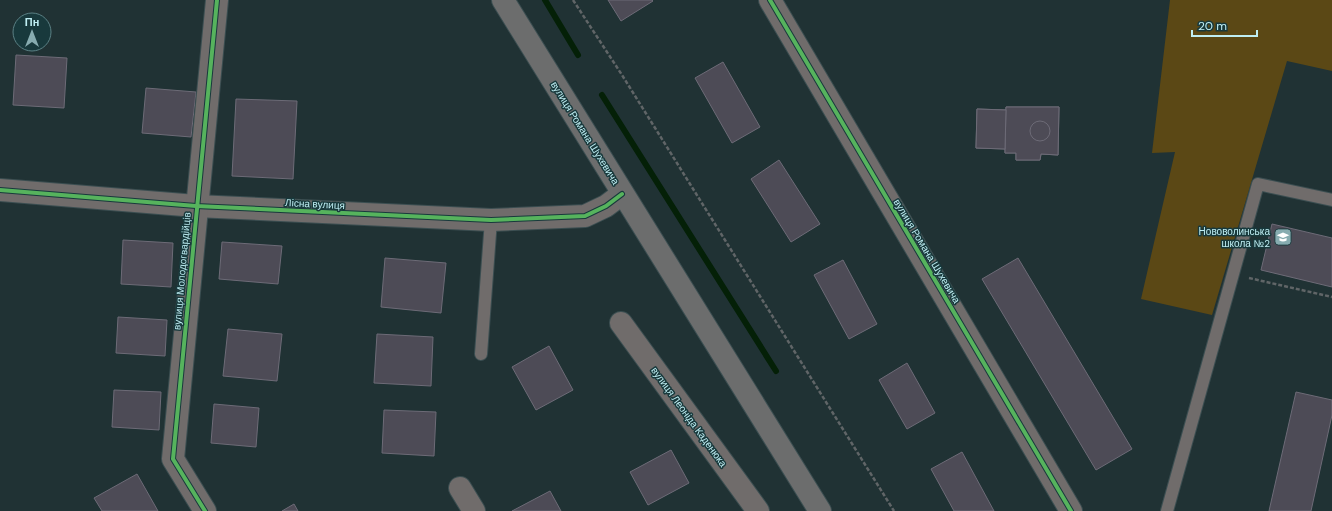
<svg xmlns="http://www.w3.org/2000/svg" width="1332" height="511" viewBox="0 0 1332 511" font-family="'DM Sans',sans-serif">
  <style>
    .green { fill: #5b4815 }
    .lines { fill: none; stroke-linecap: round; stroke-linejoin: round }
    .stream { stroke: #042007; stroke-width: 6 }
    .building { fill: #4d4b56; stroke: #6d6b77; fill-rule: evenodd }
    .service-casing { stroke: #3b4e51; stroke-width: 14 }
    .minor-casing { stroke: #3b4e51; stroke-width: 24 }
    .primary-casing { stroke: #3b4e51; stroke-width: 24 }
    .path { stroke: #606567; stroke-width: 2.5; stroke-dasharray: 4 2; stroke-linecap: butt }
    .service { stroke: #706c6b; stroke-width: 12 }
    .minor { stroke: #706c6b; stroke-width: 22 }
    .primary { stroke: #6c6d6d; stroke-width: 22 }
    .cycleway-casing { stroke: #18393c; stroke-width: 6 }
    .cycleway { stroke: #56b35d; stroke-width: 4 }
    .labels { text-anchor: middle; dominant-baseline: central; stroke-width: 3; stroke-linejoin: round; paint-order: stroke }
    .street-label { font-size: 10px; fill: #bfeef3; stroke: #18393c }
    .poi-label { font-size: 10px; fill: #bfeef3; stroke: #18393c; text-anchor: end }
  </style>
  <rect width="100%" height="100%" fill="#203234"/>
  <path class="green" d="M1170,0H1332V71L1287,61L1212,315L1141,299L1175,152L1152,153Z"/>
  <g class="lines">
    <g class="stream">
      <path d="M545,0L578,55"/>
      <path d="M602,95L776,371"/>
    </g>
  </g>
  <g class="building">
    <path d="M608,0H652L653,1L621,21Z"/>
    <path d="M16,55L67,58L64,108L13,105Z"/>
    <path d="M723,62L760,127L732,143L695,78Z"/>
    <path d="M146,88L196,92L191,137L142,133Z"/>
    <path d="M236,99L297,101L293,179L232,176Z"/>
    <path d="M1006,107H1059L1058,155L1041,154L1040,160H1016V153H1005V149L976,148L977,109L1006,110ZM1038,121H1045L1049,126L1050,129L1049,136L1044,140L1040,141L1034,139L1030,133L1031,126L1035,122Z"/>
    <path d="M1006,107H1059L1058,155L1041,154L1040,160H1016V153H1005Z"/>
    <path d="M977,109L1006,110L1005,149L976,148Z"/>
    <circle cx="1040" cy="131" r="10"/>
    <path d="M779,160L820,224L791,242L751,179Z"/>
    <path d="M1272,224L1332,238V287L1261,270Z"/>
    <path d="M123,240L173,243L171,287L121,284Z"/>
    <path d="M222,242L282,246L278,284L219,279Z"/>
    <path d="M385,258L446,263L441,313L381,307Z"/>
    <path d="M1018,258L1132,449L1096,470L982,279Z"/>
    <path d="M843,260L877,324L849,339L814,275Z"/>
    <path d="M118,317L167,320L165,356L116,353Z"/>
    <path d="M228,329L282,334L277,381L223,376Z"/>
    <path d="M377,334L433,337L431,386L374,383Z"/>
    <path d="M549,346L573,390L536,410L512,367Z"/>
    <path d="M907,363L935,413L907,429L879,380Z"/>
    <path d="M114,390L161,392L159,430L112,427Z"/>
    <path d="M1296,392L1332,400V415L1311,511H1269Z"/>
    <path d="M214,404L259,408L256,447L211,443Z"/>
    <path d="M384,410L436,412L434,456L382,453Z"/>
    <path d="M671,450L689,483L648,505L630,472Z"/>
    <path d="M962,452L994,511H954L931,469Z"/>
    <path d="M137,474L158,511H102L94,498Z"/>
    <path d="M550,491L561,511H512Z"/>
    <path d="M294,504L298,511H282Z"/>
  </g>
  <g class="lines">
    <g class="service-casing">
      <g id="service">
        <path d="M481,354L491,220"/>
        <path d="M1167,511L1258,184L1332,200"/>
      </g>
    </g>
    <g class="minor-casing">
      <g id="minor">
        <path d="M770,0L1071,511"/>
        <path d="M0,190L196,206L491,220L585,216L606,206L622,194"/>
        <path d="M621,323L758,511"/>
        <path d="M460,488L474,511"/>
        <path d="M205,511L173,459L217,0"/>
      </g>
    </g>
    <g class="primary-casing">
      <path id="primary" d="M503,0L820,511"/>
    </g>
    <g class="path">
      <path d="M573,0L622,75L894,511"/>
      <path d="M1249,278L1332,297"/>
    </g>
    <use href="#service" class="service"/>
    <use href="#minor" class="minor"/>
    <use href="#primary" class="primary"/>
    <g class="cycleway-casing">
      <g id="cycleway">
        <path d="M770,0L1071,511"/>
        <path d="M0,190L196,206L491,220L585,216L606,206L622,194"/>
        <path d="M205,511L173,459L217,0"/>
      </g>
    </g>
    <use href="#cycleway" class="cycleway"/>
  </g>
  <defs>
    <g id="school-square" transform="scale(0.9)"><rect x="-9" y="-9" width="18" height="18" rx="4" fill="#87acb0" stroke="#18393c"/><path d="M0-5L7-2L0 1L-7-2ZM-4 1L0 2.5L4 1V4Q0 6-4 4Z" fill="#fff"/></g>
  </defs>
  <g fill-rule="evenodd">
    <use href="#school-square" x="1283" y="237"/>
  </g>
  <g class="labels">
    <g class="street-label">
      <text transform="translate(585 133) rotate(58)">вулиця Романа Шухевича</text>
      <text transform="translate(315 204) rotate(3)">Лісна вулиця</text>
      <text transform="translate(927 251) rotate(59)">вулиця Романа Шухевича</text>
      <text transform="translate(182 271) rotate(-85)">вулиця Молодогвардійців</text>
      <text transform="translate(689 417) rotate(54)">вулиця Леоніда Каденюка</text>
    </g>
    <g class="poi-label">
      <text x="1270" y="231">Нововолинська<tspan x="1270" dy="12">школа №2</tspan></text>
    </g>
  </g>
  <g transform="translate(32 32)"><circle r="19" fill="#18393c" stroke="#5b8185"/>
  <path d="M0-3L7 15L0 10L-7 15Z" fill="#87acb0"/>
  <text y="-6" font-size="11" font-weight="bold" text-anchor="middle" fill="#bfeef3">Пн</text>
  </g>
  <path d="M1192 30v6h65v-6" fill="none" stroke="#bfeef3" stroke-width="2"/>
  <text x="1198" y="30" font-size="12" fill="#bfeef3" stroke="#18393c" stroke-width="3" paint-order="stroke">20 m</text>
</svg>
